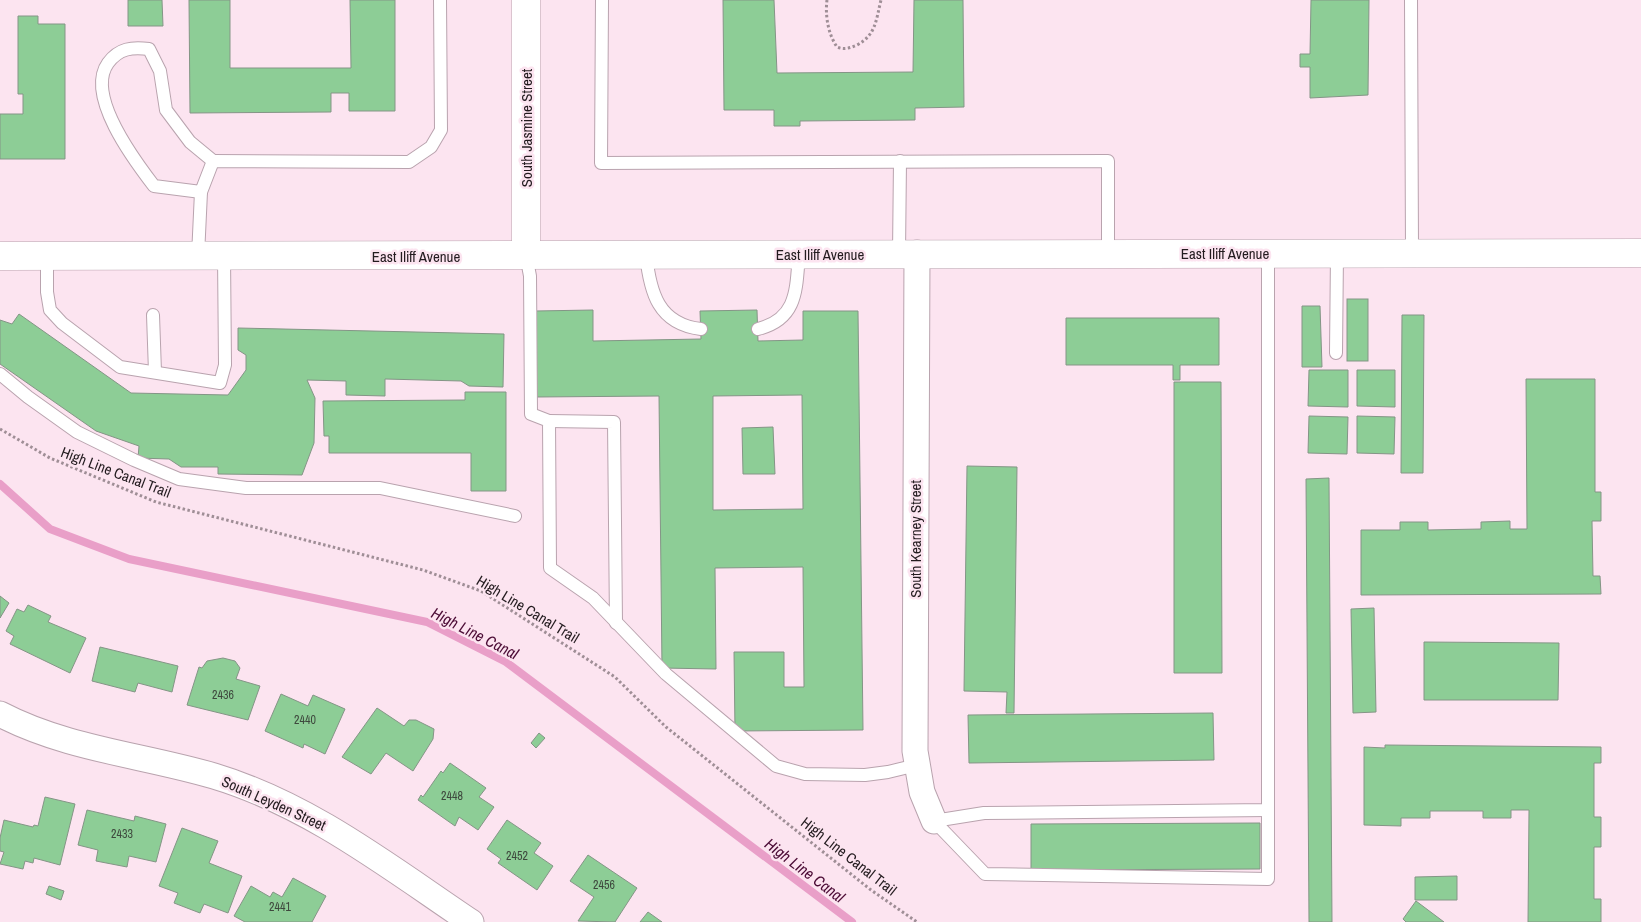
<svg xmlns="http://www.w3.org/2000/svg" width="1641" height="922" viewBox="0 0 1641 922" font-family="'Archivo Narrow',sans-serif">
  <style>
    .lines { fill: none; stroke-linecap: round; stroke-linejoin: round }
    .stream { stroke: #e99fc8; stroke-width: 8 }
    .building { fill: #8dcd96; stroke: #849586; fill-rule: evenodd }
    .service-casing { stroke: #b9a3ae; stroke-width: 14 }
    .minor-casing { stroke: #b9a3ae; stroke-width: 27 }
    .tertiary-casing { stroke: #b9a3ae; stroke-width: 29 }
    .path { stroke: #9f8e96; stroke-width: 3; stroke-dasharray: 2.5 2.5; stroke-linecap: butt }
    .service { stroke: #fff; stroke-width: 12 }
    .minor { stroke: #fff; stroke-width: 25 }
    .tertiary { stroke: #fff; stroke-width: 28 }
    .labels { text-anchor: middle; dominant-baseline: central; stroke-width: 5; stroke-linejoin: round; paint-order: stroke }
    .number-label { font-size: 12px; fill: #3e483d }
    .street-label { font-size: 15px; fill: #231b1f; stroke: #fce4f0 }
    .water-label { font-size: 16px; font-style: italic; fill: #4b0b35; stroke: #fce4f0 }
  </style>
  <rect width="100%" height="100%" fill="#fce4f0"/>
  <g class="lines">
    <path class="stream" d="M0,484L50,529L129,559L427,622L506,662L852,922"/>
  </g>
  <g class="building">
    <path d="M128,0H162L163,26H128Z"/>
    <path d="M189,0H230V68H351L350,0H395V111H349V93H331V112L190,113Z"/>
    <path d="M723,0H774L777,73L913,72L914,0H963L964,107L915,108V120L800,121V126H774V110H724Z"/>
    <path d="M1311,0H1369L1368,95L1310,98V67H1300V54H1310Z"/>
    <path d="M18,16H38V24H65V159H0V114H23V94H18Z"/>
    <rect x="1347" y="299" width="21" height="62"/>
    <path d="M1302,306H1320L1322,367H1302Z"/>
    <path d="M593,310V341L701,339L700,311L757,310L758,341L803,340V311H858L863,730L735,731L734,652H784V687H804L803,567L715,568L716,669L662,668L659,396L536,397L535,311ZM802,395L803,509L713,510V396Z"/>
    <path d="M19,314L131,393L228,395L246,370V355L238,350V328L504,334L503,387L469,386L461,381L385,379V396L346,395V381L307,380L315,398L314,443L302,475L218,474V467H181L169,459L138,458L139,446L96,431L0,364V320L12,324Z"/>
    <path d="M1402,315H1424L1423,473H1401Z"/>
    <path d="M1066,318H1219V365H1180V380H1173V365H1066Z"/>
    <path d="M1309,370H1348V407L1308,406Z"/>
    <path d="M1357,370H1395V407L1357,406Z"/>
    <path d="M1526,379H1595V492H1601V521H1592L1593,576H1600L1601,594L1361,595V530H1400V522H1428V530L1481,529V522L1510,521V529H1527Z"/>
    <path d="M1174,382H1221L1222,673H1174Z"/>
    <path d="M465,392H506V491H471V453H329V436H324L323,401L465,400Z"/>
    <path d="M1309,416L1348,417L1347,454L1308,453Z"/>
    <path d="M1357,416L1395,417L1394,454L1357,453Z"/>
    <path d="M773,427L775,474H743L742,428Z"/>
    <path d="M967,466L1017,467L1014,713H1006L1007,692L964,691Z"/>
    <path d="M1329,478L1332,922H1309L1306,479Z"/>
    <path d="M0,596L9,603L0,618Z"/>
    <path d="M28,605L51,616L48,622L86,638L70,673L10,644L14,636L6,631L17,609L24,612Z"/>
    <path d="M1374,608L1376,712L1353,713L1351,609Z"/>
    <path d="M1424,642L1559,643L1558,700H1424Z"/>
    <path d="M100,647L178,666L172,692L138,683L135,692L92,681Z"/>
    <path d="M223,658L235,661L240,668L236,679L260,686L248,720L187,705L199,667L202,668L207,661Z"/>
    <path d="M281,694L308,706L313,695L345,709L325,754L304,744L303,748L265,731Z"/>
    <path d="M377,708L404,726L409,720H416L434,729L433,739L413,771L386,753L371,774L342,757Z"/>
    <path d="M1213,713L1214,760L969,763L968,715Z"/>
    <path d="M539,733L545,738L536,748L531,743Z"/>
    <path d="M1385,745L1601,747V763H1594V817H1601V847H1594V899H1601V922H1528L1529,810H1511V818H1483V811H1430V818H1401V826L1364,825V747L1385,748Z"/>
    <path d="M450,763L486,788L479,797L494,807L478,830L459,817L455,826L418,800L421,795L423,797L441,771L443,773Z"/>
    <path d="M45,797L75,804L60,865L34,858L33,863L25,861L23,869L0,864L4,852L0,851V838L4,820L33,827L34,825L38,826Z"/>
    <path d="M87,810L134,821L135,816L166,824L156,862L129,856L127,867L96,861L98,850L78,845Z"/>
    <path d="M507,820L541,843L534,853L553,866L537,890L498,863L501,859L487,849Z"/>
    <path d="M1260,823V869L1031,870V824Z"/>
    <path d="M182,828L218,841L209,863L242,876L228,913L204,904L200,913L174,903L178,893L159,886Z"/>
    <path d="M588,855L637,888L615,922L578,921L594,897L570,881Z"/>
    <path d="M1457,876V900H1415V877Z"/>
    <path d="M293,878L326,896L312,922H245L234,916L251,886L270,897L273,892L282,897Z"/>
    <path d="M49,886L64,891L61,900L46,894Z"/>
    <path d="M1416,901L1444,922H1406L1403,919Z"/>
    <path d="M648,912L662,922H640Z"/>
  </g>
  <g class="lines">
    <g class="service-casing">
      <g id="service">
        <path d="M602,0L601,163L1108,161V253"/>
        <path d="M1411,0L1412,253"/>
        <path d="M201,192L154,186C134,160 85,95 108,63C119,48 132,47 149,49L160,71L166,110L190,142L213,161"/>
        <path d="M899,253L900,161"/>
        <path d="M526,255L530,276L531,414L549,421L550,568L593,598L666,674L776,766L805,774L865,775L888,772L917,765"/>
        <path d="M646,255C650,292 658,324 701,329"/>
        <path d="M47,256V292L50,310L62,323L120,367L220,383L225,365L224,256"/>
        <path d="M198,256L201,192L213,161L409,162L431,147L441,130L440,0"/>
        <path d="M153,315L155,372"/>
        <path d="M758,329C798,319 796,289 799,254"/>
        <path d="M1336,353L1337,253"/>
        <path d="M0,374L28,397L77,432L134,460L179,479L246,488H380L515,516"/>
        <path d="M549,421L614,422L616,623"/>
        <path d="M934,821L984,813L1268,810V253"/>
        <path d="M934,821L985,874L1268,879V810"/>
      </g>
    </g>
    <g class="minor-casing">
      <g id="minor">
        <path d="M917,253L915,751L922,792L934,821"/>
        <path d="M0,714C67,749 143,755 214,776C310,805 389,867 471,922"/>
      </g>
    </g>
    <g class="tertiary-casing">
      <g id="tertiary">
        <path d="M526,0V255"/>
        <path d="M0,256L1641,253"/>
      </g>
    </g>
    <g class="path">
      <path d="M827,0C825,15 828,34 837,47C844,50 850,48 857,45C876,35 876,20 881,0"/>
      <path d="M0,429L50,458L156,502L423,570L481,591L615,677L666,727L871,890L917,922"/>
    </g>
    <use href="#service" class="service"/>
    <use href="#minor" class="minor"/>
    <use href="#tertiary" class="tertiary"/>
  </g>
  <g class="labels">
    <g class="number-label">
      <text x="223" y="695">2436</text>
      <text x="305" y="720">2440</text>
      <text x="452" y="796">2448</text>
      <text x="122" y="834">2433</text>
      <text x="517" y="856">2452</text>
      <text x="604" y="885">2456</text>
      <text x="280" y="907">2441</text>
    </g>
    <g class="street-label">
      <text transform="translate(526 128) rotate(-90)">South Jasmine Street</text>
      <text x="1225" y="253">East Iliff Avenue</text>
      <text x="820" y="254">East Iliff Avenue</text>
      <text x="416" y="256">East Iliff Avenue</text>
      <text transform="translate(116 472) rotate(21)">High Line Canal Trail</text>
      <text transform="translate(915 539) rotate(-90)">South Kearney Street</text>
      <text transform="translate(528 609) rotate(31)">High Line Canal Trail</text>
      <text transform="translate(274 803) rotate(24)">South Leyden Street</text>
      <text transform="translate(849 856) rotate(38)">High Line Canal Trail</text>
    </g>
    <g class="water-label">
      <text transform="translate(475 633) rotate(27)">High Line Canal</text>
      <text transform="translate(805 870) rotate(37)">High Line Canal</text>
    </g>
  </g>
</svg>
